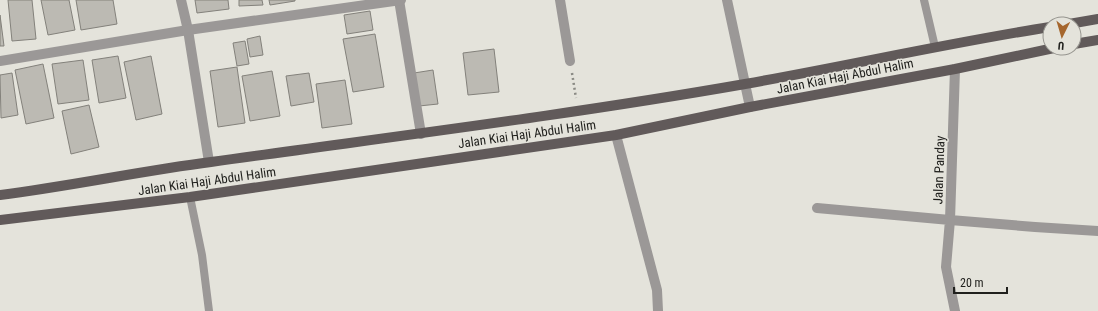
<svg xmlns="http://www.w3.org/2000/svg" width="1098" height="311" viewBox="0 0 1098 311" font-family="'Roboto Condensed',sans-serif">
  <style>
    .building { fill: #bcbab3; stroke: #83817b }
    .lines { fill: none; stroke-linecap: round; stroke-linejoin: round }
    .path { stroke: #8a8a84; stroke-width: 2.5; stroke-dasharray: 2 3; stroke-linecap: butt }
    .service { stroke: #9b9897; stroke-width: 8 }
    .minor { stroke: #9b9897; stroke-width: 10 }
    .primary { stroke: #615a5a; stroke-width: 10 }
    .labels { text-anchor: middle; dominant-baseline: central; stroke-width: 3; stroke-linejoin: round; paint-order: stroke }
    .street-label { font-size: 13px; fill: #20201d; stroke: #e4e3db }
  </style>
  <rect width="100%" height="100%" fill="#e4e3db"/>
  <g class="building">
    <path d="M8,0H32L36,39L12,41Z"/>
    <path d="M41,0H69L75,30L48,35Z"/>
    <path d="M76,0H113L117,24L81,30Z"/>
    <path d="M195,0H228L229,9L197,13Z"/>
    <path d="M239,0H262L263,5L239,6Z"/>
    <path d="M269,0H295V1L270,5Z"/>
    <path d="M370,11L373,30L347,34L344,15Z"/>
    <path d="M0,15L4,46H0Z"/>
    <path d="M375,34L384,87L353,92L343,39Z"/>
    <path d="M260,36L263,55L250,57L247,39Z"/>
    <path d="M245,41L249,64L237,66L233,43Z"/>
    <path d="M494,49L499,92L468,95L463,53Z"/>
    <path d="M118,56L126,98L99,103L92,60Z"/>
    <path d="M151,56L162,114L136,120L124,62Z"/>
    <path d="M83,60L89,100L58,104L52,64Z"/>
    <path d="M43,64L54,118L26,124L15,70Z"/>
    <path d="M237,67L245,123L218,127L210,71Z"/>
    <path d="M433,70L438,104L419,106L414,73Z"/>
    <path d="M272,71L280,116L250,121L242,76Z"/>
    <path d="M12,73L18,115L1,118L0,75Z"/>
    <path d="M309,73L314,102L291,106L286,76Z"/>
    <path d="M345,80L352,124L322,128L316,84Z"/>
    <path d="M89,105L99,147L71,154L62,111Z"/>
  </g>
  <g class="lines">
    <path class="path" d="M572,73L576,98"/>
    <g class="service">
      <path d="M924,0L935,47"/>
      <path d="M190,197L202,255L209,311"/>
    </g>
    <g class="minor">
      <path d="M181,0L188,30L209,162"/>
      <path d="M399,0L421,134"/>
      <path d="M560,0L570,61"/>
      <path d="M727,0L750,107"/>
      <path d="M0,61L188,30L401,0"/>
      <path d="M955,69L950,220L1035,227L1098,231"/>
      <path d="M616,135L657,290L658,311"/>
      <path d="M817,208L950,220L946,267L955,311"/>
    </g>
    <g class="primary">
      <path d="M1069,24L1098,19"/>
      <path d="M1074,44L1098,40"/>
      <path d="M0,195C71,186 141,171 211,162C389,137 568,115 745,84C847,66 948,43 1050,27"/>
      <path d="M0,220L190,197L616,135L750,107L955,69L1054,48"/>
    </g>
  </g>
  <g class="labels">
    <g class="street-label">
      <text transform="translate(845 76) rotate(-11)">Jalan Kiai Haji Abdul Halim</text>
      <text transform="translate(527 134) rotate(-8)">Jalan Kiai Haji Abdul Halim</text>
      <text transform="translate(939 170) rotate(-88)">Jalan Panday</text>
      <text transform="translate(207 181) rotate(-8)">Jalan Kiai Haji Abdul Halim</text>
    </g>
  </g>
  <g transform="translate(1062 36) rotate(185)"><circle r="19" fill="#e4e3db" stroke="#96958f"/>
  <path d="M0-3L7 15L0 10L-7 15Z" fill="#a5662d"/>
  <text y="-6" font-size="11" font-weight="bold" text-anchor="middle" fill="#20201d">U</text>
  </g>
  <path d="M954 287v6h53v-6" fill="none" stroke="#20201d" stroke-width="2"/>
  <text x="960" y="287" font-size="12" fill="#20201d" stroke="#e4e3db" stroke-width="3" paint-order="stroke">20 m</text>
</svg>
